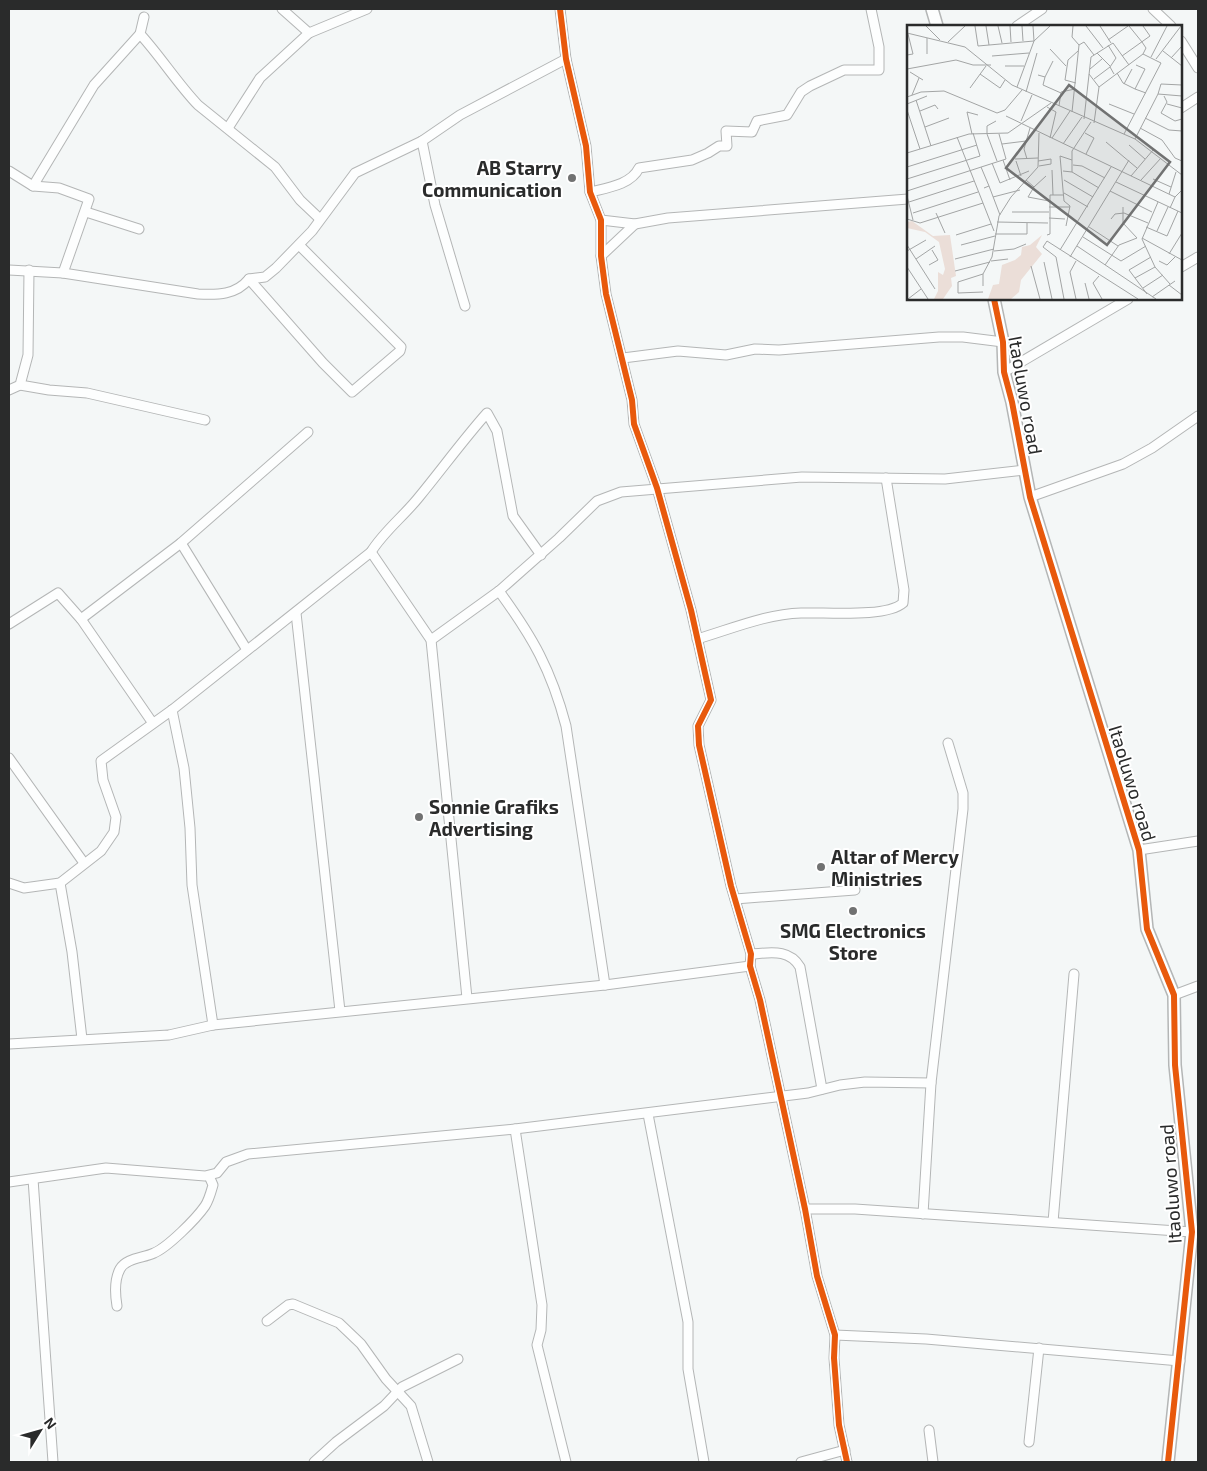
<svg xmlns="http://www.w3.org/2000/svg" width="1207" height="1471" viewBox="0 0 1207 1471" font-family="'Exo 2',sans-serif">
  <style>
    .lines { fill: none; stroke-linecap: round; stroke-linejoin: round }
    .minor-casing { stroke: #b4b6b6; stroke-width: 11 }
    .tertiary-casing { stroke: #b4b6b6; stroke-width: 14 }
    .minor { stroke: #fdfefe; stroke-width: 9 }
    .tertiary { stroke: #fdfefe; stroke-width: 11 }
    .cycleway-casing { stroke: #fff; stroke-width: 9 }
    .cycleway { stroke: #e8590c; stroke-width: 6 }
    .poi-dot { fill: #717272; stroke: #fff; stroke-width: 2 }
    .labels { text-anchor: middle; dominant-baseline: central; stroke-width: 4; stroke-linejoin: round; paint-order: stroke }
    .poi-label { font-size: 19px; font-weight: bold; fill: #2a2b2b; stroke: #fff; text-anchor: start }
    .street-label { font-size: 19px; fill: #2a2b2b; stroke: #fff }
    .inset-road { fill: none; stroke: #a3a5a5; stroke-width: 1 }
    .view { fill: #717272; fill-opacity: 0.15; stroke: #717272; stroke-width: 2.5 }
    .inset-edge { fill: none; stroke: #2a2b2b; stroke-width: 2.5 }
  </style>
  <rect width="100%" height="100%" fill="#f4f7f7"/>
  <g class="lines">
    <g class="minor-casing">
      <g id="minor">
        <path d="M282,9L309,33"/>
        <path d="M560,9L566,59L586,146L590,192L601,220V256L606,294L632,400L634,424L657,488L691,610L711,700L698,726L699,745L731,886L751,954L750,966L760,1000L805,1209L817,1276L835,1335L834,1358L839,1425L847,1462"/>
        <path d="M1153,9L1171,26"/>
        <path d="M144,17L140,34C161,57 177,83 198,105L275,167L300,200L320,219"/>
        <path d="M1017,26L1042,9"/>
        <path d="M1181,41L1198,68"/>
        <path d="M1181,108L1198,97"/>
        <path d="M228,128L260,78L309,33L367,9"/>
        <path d="M422,141L435,205L465,306"/>
        <path d="M9,171L33,186L59,188L89,199L63,273"/>
        <path d="M33,186L94,85L140,34"/>
        <path d="M590,192C606,188 631,185 639,168L692,160L708,153L719,146H727L726,131L752,132L757,121L787,115L801,92L810,86L844,70H879V47L871,9"/>
        <path d="M86,212L139,229"/>
        <path d="M601,220L635,224L668,218L908,199"/>
        <path d="M601,256L635,224"/>
        <path d="M1181,267L1198,257"/>
        <path d="M9,270L63,273L198,294C218,295 236,295 249,279L265,277L276,268L312,231L355,173L422,141L460,115L566,59"/>
        <path d="M249,279L323,363L352,392L400,351L401,347L299,245"/>
        <path d="M623,358L678,351L726,355L755,349L779,350L939,337H963L1003,342"/>
        <path d="M1004,372L1128,299"/>
        <path d="M20,385L49,390L87,393L205,420"/>
        <path d="M9,390L20,385L28,355L29,270"/>
        <path d="M1030,497L1123,464L1152,448L1198,416"/>
        <path d="M181,543L247,650"/>
        <path d="M371,552L431,640L467,998"/>
        <path d="M499,591C533,638 551,669 566,726L605,985"/>
        <path d="M296,613L340,1011"/>
        <path d="M81,619L181,543L308,432"/>
        <path d="M9,624L58,593L81,619L152,722"/>
        <path d="M697,639C731,629 766,614 801,613C825,612 886,618 903,603L904,590L886,478"/>
        <path d="M431,640L499,591L559,538L597,501L621,492L802,477L945,479L1024,470"/>
        <path d="M172,710L184,768L190,828L192,885L213,1025"/>
        <path d="M9,758L84,863"/>
        <path d="M1139,850L1198,841"/>
        <path d="M9,883L24,888L60,883L101,851L114,832L116,817L103,780L101,761L172,710L371,552C384,531 404,516 419,497C442,469 463,440 487,413L497,431L513,516L541,555"/>
        <path d="M60,883L72,952L82,1039"/>
        <path d="M735,899L855,890"/>
        <path d="M751,954C769,953 789,948 800,967L822,1089"/>
        <path d="M1174,995L1198,986"/>
        <path d="M9,1044L169,1035L213,1025L605,985L750,966"/>
        <path d="M648,1114L688,1322V1369L704,1462"/>
        <path d="M515,1129L542,1305L541,1330L537,1345L566,1462"/>
        <path d="M33,1179L53,1462"/>
        <path d="M9,1182L106,1168L205,1176L217,1173L226,1162L248,1154L515,1129L808,1093L840,1085L865,1082L931,1083"/>
        <path d="M805,1209H855L1192,1232"/>
        <path d="M923,1214L931,1083L963,809V793L948,743"/>
        <path d="M1053,1222L1074,974"/>
        <path d="M117,1306C115,1294 114,1280 120,1269C126,1258 144,1258 154,1253C168,1247 196,1219 205,1206C209,1200 211,1192 213,1185L209,1176"/>
        <path d="M267,1321L288,1305L293,1304L339,1323L361,1344L386,1379L411,1406L428,1462"/>
        <path d="M835,1335L926,1339L1180,1361"/>
        <path d="M929,1430L933,1462"/>
        <path d="M1029,1442L1039,1348"/>
        <path d="M314,1462L336,1442L384,1406L402,1387L458,1359"/>
        <path d="M801,1462L845,1450"/>
      </g>
    </g>
    <g class="tertiary-casing">
      <g id="tertiary">
        <path d="M932,9L937,26"/>
        <path d="M994,299L1003,342L1004,372L1012,402L1030,497L1139,850L1147,929L1174,995L1175,1065L1192,1232L1168,1462"/>
      </g>
    </g>
    <use href="#minor" class="minor"/>
    <use href="#tertiary" class="tertiary"/>
    <g class="cycleway-casing">
      <g id="cycleway">
        <path d="M560,9L566,59L586,146L590,192L601,220V256L606,294L632,400L634,424L657,488L691,610L711,700L698,726L699,745L731,886L751,954L750,966L760,1000L805,1209L817,1276L835,1335L834,1358L839,1425L847,1462"/>
        <path d="M994,299L1003,342L1004,372L1012,402L1030,497L1139,850L1147,929L1174,995L1175,1065L1192,1232L1168,1462"/>
      </g>
    </g>
    <use href="#cycleway" class="cycleway"/>
  </g>
  <g class="poi-dot">
    <circle cx="572" cy="178" r="5"/>
    <circle cx="419" cy="817" r="5"/>
    <circle cx="821" cy="867" r="5"/>
    <circle cx="853" cy="911" r="5"/>
  </g>
  <g class="labels">
    <g class="poi-label">
      <text x="562" y="167" text-anchor="end">AB Starry<tspan x="562" dy="22">Communication</tspan></text>
      <text x="429" y="806">Sonnie Grafiks<tspan x="429" dy="22">Advertising</tspan></text>
      <text x="831" y="856">Altar of Mercy<tspan x="831" dy="22">Ministries</tspan></text>
      <text x="853" y="930" text-anchor="middle">SMG Electronics<tspan x="853" dy="22">Store</tspan></text>
    </g>
    <g class="street-label">
      <text transform="translate(1026 395) rotate(80)">Itaoluwo road</text>
      <text transform="translate(1133 783) rotate(73)">Itaoluwo road</text>
      <text transform="translate(1170 1184) rotate(-94)">Itaoluwo road</text>
    </g>
  </g>
  <g transform="translate(907 25)">
    <rect width="275" height="275" fill="#f4f7f7"/>
    <path d="M5,196L26,211L43,210L49,251L44,253L45,261L36,274H27L31,266V247L36,250L38,244L32,217L18,207L0,203V197ZM135,210L129,222L135,229L114,255L112,267L104,274H81L86,260L92,259L95,240L108,235L114,230L115,222L123,220Z" fill="#ebded8"/>
    <path class="inset-road" d="M19,1L33,15M68,1L71,21L127,16L143,1M79,1L82,20M91,1L95,18M103,1L104,17M115,1L116,16M166,1L165,12L172,20M179,1L196,23M193,1L204,18M222,1L235,17M0,8L58,22L105,60L228,114L275,150M201,15L221,1M41,17L58,1M201,20L209,33L203,42M143,24L159,41M256,26L275,41M190,28L203,41M20,29V13M0,30L6,29L1,9M85,31L122,28M215,31L243,11L236,1M244,32L260,1M264,33L275,21M249,34L274,1M229,40L238,44L228,64L239,68M98,41H117M0,44L49,35L66,40H84M183,44L195,34M3,47L16,55M210,48L216,58L228,64M73,49L93,63L98,55M182,49L192,62L187,98M131,50L138,52L136,60L154,68M138,52L146,36M187,54L203,42L207,49M169,58L158,55L161,35L171,26M217,59L225,44M110,62L127,16L126,1M192,62L236,29M63,63L79,41M119,67L130,28M251,69L254,59L275,60M5,70L12,53M257,71L260,77L254,88L268,96L275,94M0,72L14,67L37,66L90,88L98,85L115,65M9,75L24,121M0,79L20,71M202,79L227,89M260,79L275,83M152,81L154,67L168,64M140,82L149,87L143,113M0,85L13,124M13,86L28,80L31,84M165,87L172,20L177,17L187,30M99,91L268,172M238,93L262,105L275,106M177,94L184,32L206,18L222,40M89,96L80,101V109L90,136M114,96L125,70M18,102L42,93M233,103L255,115L268,133L275,136M178,108L187,113L179,129M65,109L60,87L71,90M217,109L254,38L236,29L239,23L235,17M50,112L87,206M145,113L163,86M228,114L251,69L275,71M199,117L230,143M95,119L119,116M156,119L175,92M222,120L238,134M0,128L62,109L101,108L144,78M108,134L131,133M120,134L117,124L123,103M96,135L103,155M109,136L114,151M131,136L144,134V139L132,141M85,138L93,158L122,146M166,140L175,141L198,153M0,142L70,120M74,142L82,161L77,163M145,145L146,170M156,146L165,147L192,163M165,147V126L184,97M224,151L246,125M0,154L73,131L66,108M246,154L264,162M119,155L127,162L121,172L142,176M157,155L186,172M234,155L254,133M209,157L275,188M82,161L93,190M127,162L139,151M0,166L99,134L92,109M203,166L245,187M157,168L181,182M262,169L269,147M0,171L6,195M86,172L113,165M2,177L67,156M251,177L235,214L248,242L263,259M142,182H163M216,182V198L230,213M263,183L268,172L275,165M105,187H142M6,188L71,167M29,188L38,208M142,193L158,194M0,194L13,198L76,178M204,194L208,189L217,188L241,198M90,197L141,198M159,201L163,181L157,176L153,131L165,135M182,202L211,221M239,202L260,211L271,186M250,206L261,182M88,209H120V198M49,210L84,199M140,210L143,209V170H156M176,212L214,236L239,221M235,213L275,235M0,220L28,264M54,220L88,211M170,221L249,274M153,225L204,142M0,226L19,215M87,226L107,224L119,219M262,229L275,208M163,232L222,135M9,234L28,221M48,234L87,224M84,236L101,234M169,236L163,247L169,274M252,236L260,240L268,232M137,237L145,274M22,240L31,235L25,225M198,240L212,220L230,213M124,241L133,274M0,242L21,274M48,246L83,237M192,251L186,258L195,274M228,253L248,242M178,258L182,274M262,260L275,270M76,261V249L85,232L92,191L104,172L131,142L132,108M236,263L256,250M76,267L51,268V257L76,249M240,269L222,245L244,232M245,272L268,256M1,274L14,264M157,274L149,232L136,222L140,216L231,274"/>
    <path class="view" d="M162,60L263,137L200,220L99,143Z"/>
    <rect width="275" height="275" class="inset-edge"/>
  </g>
  <rect width="1207" height="1471" fill="none" stroke="#2a2b2b" stroke-width="20"/>
  <g transform="translate(40 1431) rotate(53)" stroke="#ffffff" stroke-width="4" paint-order="stroke">
  <path d="M0-4L9 19L0 12L-9 19Z" fill="#2a2b2b"/>
  <text y="-8" font-size="14" font-weight="bold" text-anchor="middle" fill="#2a2b2b">N</text>
  </g>
</svg>
